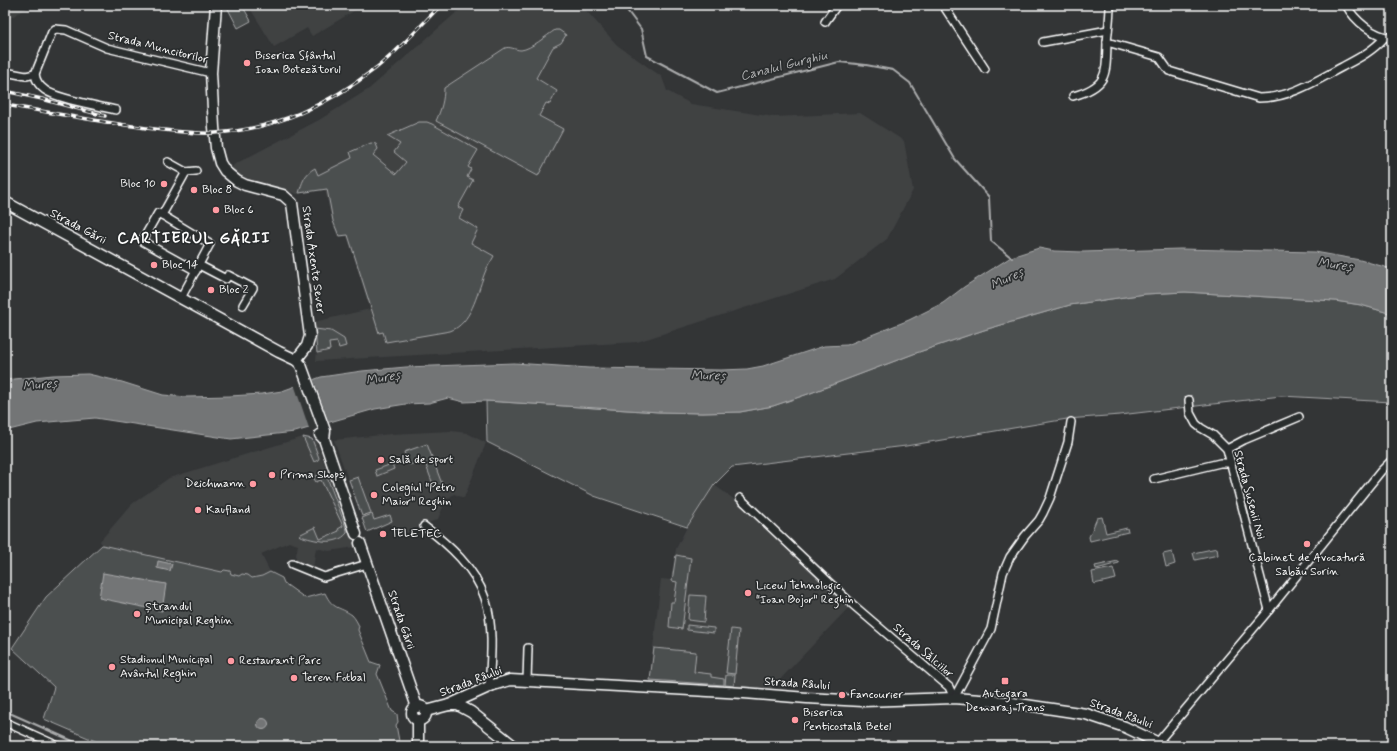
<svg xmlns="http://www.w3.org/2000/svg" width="1397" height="751" viewBox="0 0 1397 751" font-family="Mynerve,sans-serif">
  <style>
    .built { fill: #404243 }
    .green { fill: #4c4f50; stroke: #a6a7a8 }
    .water { fill: #737576; stroke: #abacad }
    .pier { fill: #333536 }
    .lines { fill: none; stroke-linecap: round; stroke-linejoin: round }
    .stream { stroke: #abacad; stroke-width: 2 }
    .street-casing { stroke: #fff; stroke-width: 10 }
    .secondary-casing { stroke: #fff; stroke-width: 13 }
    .street { stroke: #2a2d2e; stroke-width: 7 }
    .secondary { stroke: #2a2d2e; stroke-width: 10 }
    .rail-casing { stroke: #fff; stroke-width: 3.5 }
    .rail { stroke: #2a2d2e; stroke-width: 2; stroke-dasharray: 6; stroke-linecap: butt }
    .poi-dot { fill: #ff9aa2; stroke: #2a2d2e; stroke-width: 1.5 }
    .labels { text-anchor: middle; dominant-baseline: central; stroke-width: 3.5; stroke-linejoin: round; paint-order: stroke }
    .street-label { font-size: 12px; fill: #fff; stroke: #2a2d2e }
    .poi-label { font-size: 12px; fill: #fff; stroke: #2a2d2e; text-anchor: start }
    .water-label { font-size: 13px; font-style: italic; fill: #b2b3b4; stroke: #2a2d2e }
    .district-label { font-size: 16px; font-weight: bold; letter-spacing: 1px; fill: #fff; stroke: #2a2d2e }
  </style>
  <rect width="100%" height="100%" fill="#333536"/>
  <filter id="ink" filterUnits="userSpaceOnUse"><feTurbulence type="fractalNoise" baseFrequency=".025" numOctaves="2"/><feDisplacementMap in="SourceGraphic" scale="8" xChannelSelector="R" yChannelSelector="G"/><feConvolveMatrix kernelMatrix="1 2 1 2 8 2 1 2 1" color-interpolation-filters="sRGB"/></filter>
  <g filter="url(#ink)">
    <g class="built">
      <path d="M5,5H32L5,21Z"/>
      <path d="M248,5H364L312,36L307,28L274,47Z"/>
      <path d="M465,5H581L617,45L662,77L667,91L691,104L774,117L860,113L904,141L913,190L887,239L835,279L637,342L316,361L317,349L314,322L370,309L347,236L338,238L332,221L325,190L297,194L246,179L235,173L232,170V167L235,164L319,120L369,89Z"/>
      <path d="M451,431L467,433L486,443L464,498L454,494L446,500L438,519L395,538L390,523L367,532L334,440L391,434Z"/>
      <path d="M303,437H308L316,441L349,530L353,537L355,547L329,551L316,548L313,568L295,561L298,545L289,542L261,554L270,572L259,577L249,578L102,545L100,541L132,504L169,478Z"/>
      <path d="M714,485L738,502L850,606L770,690L649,682L661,579L671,580L676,549L687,527Z"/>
    </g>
    <g class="green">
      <path d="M231,5H242L251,21L238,28L227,7Z"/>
      <path d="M555,30H559L566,35L561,43L553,47L536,78L557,91L550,104L546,103L539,116L563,129L538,176L436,121C441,110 444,100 444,88L505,48C510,46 515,50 521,50C531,49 546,36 555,30Z"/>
      <path d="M419,122H427L432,124L478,150L468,167L471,169L467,177L473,180L458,207L463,210L459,218L478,229L471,243L494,256C491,262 486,268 484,275C477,294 471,324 450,331L386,342L383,332L379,333L348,235L339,236L333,221L327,189L299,193C302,183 304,174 315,168L318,175L352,158L350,152L371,143L376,144L378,149L373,155L396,174L406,162L394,152L400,144L387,136Z"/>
      <path d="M1185,292L1335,301L1361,305L1392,314V402L1281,396L1120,415L1067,419L906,446L732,467L714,485L687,527L594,496L487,442L486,401L659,412L702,413L740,412L773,406L808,394L916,353L984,330L1070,305L1145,294Z"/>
      <path d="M315,329L331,331L344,339L346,346L339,348L337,342L329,343L330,350L317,353Z"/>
      <path d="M303,437L312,439L319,458L318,460L314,462Z"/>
      <path d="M427,444L442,484L434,487L424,460L409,465L404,452Z"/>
      <path d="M392,464L394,469L377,476L375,470Z"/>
      <path d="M322,474L327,477L347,530V533C336,547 314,540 300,536L299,535L315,527L320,539L339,531L338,529L343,526L321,480L316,482L313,477Z"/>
      <path d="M358,477L371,513L362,516L349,480Z"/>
      <path d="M372,514L374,520L390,515L392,521L367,532L362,518Z"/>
      <path d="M1102,517L1106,533L1127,528L1128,532L1090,541L1089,537L1097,518Z"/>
      <path d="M102,545L222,572L224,570L230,571L231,574L239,576L242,574L248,575L252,578L262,576L270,572L282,578L284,583L305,598L325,593C333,610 339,606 352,615C355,618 357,622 359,626L358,630L371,662L380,665L377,674L392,711L397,714L398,722L396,725L400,746H107L44,719L54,687L12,648L46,597Z"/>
      <path d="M1217,548L1218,555L1195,560L1193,553Z"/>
      <path d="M1172,552L1175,564L1166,567L1163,554Z"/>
      <path d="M676,555L691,558L682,629L669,627L671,602H674L677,582L672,581Z"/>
      <path d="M1118,561L1119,563L1096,569L1095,566Z"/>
      <path d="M1113,568L1116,579L1094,584L1092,572Z"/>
      <path d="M690,595L706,596L704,622L688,620Z"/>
      <path d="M687,625L714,628V633L687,630Z"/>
      <path d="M731,629L739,630L735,674L726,673Z"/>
      <path d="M654,648L696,652L694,672L711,674V677L724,679V685L650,680Z"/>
      <path d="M726,675H735L734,686L725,685Z"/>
    </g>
    <g class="water">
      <path d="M1039,248L1054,251L1083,252L1180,249L1315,252L1360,260L1392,269V314L1361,305L1335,301L1185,292L1145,294L1070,305L984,330L916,353L808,394L773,406L740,412L702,413L659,412L486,401L464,402L448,398L429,403L406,404L375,409L295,432L231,439L95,418L37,423L5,431V380L53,375L88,374L122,382L163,395L187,397L230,396L262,394L282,391L321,377L362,371L406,367L514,363L589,368L721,370L747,369L763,366L824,346L847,345L864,338L909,320L943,303L964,287L1011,257Z"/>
      <path d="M158,561L172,564L170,571L157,568Z"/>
      <path d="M103,573L166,584L162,611L99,598Z"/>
      <circle cx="263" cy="724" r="5.5"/>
    </g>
    <path class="pier" d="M313,378L330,425L310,431L294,384Z"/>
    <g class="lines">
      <g class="stream">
        <path d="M623,5L641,29L647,56L717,93L839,62L866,65L893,70L910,83L955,159L989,197L991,241L1012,258"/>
        <path d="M5,711L84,746"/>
      </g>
      <g class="street-casing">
        <g id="street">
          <path d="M943,5L985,69"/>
          <path d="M1346,5C1355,21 1373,36 1392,38"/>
          <path d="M825,22L837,5"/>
          <path d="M1043,42L1108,30"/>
          <path d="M1107,42L1159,57L1169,71L1259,98C1290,98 1316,81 1342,67C1357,59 1373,51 1384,38"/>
          <path d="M5,72L26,76L35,74"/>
          <path d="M1073,96C1108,86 1106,75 1107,43C1108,30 1110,18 1110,5"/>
          <path d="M116,110C99,106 57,99 45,90C39,86 36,81 35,74L52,32L55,29L66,30L107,48L211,73"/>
          <path d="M168,162L186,172L162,215L210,244L181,298"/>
          <path d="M186,172L196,171"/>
          <path d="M162,215L158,213L142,241L196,271"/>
          <path d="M199,265L226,279L228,275L253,288L243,305"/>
          <path d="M1189,400L1190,413L1196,424L1201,428L1213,435L1227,449L1269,610"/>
          <path d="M1227,449L1244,440L1299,417"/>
          <path d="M1154,479L1220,463H1231"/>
          <path d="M740,498L852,604L949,687L954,698"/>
          <path d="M424,526C449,545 475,568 485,598C494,624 491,659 489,687"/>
          <path d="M292,564L324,577L367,564"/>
          <path d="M527,681L528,648"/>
          <path d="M954,698L991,629L1003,573L1010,557L1025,536L1039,520L1043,513L1050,498L1068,442L1071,422"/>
          <path d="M5,722L58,746"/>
          <path d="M1158,742L1269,610L1381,471L1392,460"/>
        </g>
      </g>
      <g class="secondary-casing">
        <g id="secondary">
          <path d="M216,5L211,73L214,127L216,148L220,163L225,171L237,181L245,185L283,195L292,203L310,336L307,346L296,360"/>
          <path d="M5,202L279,352L296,360L301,365L325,431L324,439"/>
          <path d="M320,435L324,439L356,534"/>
          <path d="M360,543L417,707"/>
          <path d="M449,705H458L471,712L514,746"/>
          <circle cx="419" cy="713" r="7"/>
          <path d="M426,711L449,705L493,685L510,680L744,693L807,698L863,701L954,698L1006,702L1086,714L1125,727L1165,746"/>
          <path d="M418,746V720"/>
        </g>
      </g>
      <use href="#street" class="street"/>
      <use href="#secondary" class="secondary"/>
      <g class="rail-casing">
        <g id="rail">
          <path d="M5,91L42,99L105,116"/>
          <path d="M5,105C55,113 105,123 155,129C174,131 196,134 215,133C274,130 330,104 376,68C400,50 420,26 441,5"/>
        </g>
      </g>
      <use href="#rail" class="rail"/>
    </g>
  </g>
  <g class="poi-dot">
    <circle cx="247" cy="63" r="4"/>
    <circle cx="164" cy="184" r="4"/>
    <circle cx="194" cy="190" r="4"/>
    <circle cx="216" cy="210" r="4"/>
    <circle cx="154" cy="265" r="4"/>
    <circle cx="211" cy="290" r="4"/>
    <circle cx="381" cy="460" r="4"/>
    <circle cx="272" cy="475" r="4"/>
    <circle cx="253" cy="484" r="4"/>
    <circle cx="374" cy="495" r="4"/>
    <circle cx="198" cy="510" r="4"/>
    <circle cx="383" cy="534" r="4"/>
    <circle cx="1307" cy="544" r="4"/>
    <circle cx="748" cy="593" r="4"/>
    <circle cx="137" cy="614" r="4"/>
    <circle cx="231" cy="661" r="4"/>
    <circle cx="112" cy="667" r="4"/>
    <circle cx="294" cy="678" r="4"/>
    <rect x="1001" y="677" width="8" height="8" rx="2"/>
    <circle cx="842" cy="695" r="4"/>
    <circle cx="795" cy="720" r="4"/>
  </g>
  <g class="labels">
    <g class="street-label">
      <text transform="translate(158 48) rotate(14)">Strada Muncitorilor</text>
      <text transform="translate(78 227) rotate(28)">Strada Gării</text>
      <text transform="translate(313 260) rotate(82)">Strada Axente Sever</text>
      <text transform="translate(1249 495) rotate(75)">Strada Susenii Noi</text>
      <text transform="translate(401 620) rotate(71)">Strada Gării</text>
      <text transform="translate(923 651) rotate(41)">Strada Sălciilor</text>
      <text transform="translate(471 682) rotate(-21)">Strada Râului</text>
      <text transform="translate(797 684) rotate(4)">Strada Râului</text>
      <text transform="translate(1121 714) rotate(20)">Strada Râului</text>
    </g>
    <g class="poi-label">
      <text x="255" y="56">Biserica Sfântul<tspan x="255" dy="14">Ioan Botezătorul</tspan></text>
      <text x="156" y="184" text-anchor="end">Bloc 10</text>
      <text x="202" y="190">Bloc 8</text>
      <text x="224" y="210">Bloc 6</text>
      <text x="162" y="265">Bloc 14</text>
      <text x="219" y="290">Bloc 2</text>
      <text x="389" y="460">Sală de sport</text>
      <text x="280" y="475">Prima Shops</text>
      <text x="245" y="484" text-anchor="end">Deichmann</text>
      <text x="382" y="488">Colegiul "Petru<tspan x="382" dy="14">Maior" Reghin</tspan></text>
      <text x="206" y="510">Kaufland</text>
      <text x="391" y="534">TELETEC</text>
      <text x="1307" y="558" text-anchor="middle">Cabinet de Avocatură<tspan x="1307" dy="14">Sabău Sorin</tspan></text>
      <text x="756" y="586">Liceul Tehnologic<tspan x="756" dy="14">"Ioan Bojor" Reghin</tspan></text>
      <text x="145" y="607">Ștrandul<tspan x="145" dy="14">Municipal Reghin</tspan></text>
      <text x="120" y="660">Stadionul Municipal<tspan x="120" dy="14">Avântul Reghin</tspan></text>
      <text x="239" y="661">Restaurant Parc</text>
      <text x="302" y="678">Teren Fotbal</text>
      <text x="1005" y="694" text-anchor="middle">Autogara<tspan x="1005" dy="14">Demaraj Trans</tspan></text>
      <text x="850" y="695">Fancourier</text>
      <text x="803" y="713">Biserica<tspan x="803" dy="14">Penticostală Betel</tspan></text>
    </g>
    <g class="water-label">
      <text transform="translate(784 66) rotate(-14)">Canalul Gurghiu</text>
      <text transform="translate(1335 265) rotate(8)">Mureș</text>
      <text transform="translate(1007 279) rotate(-25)">Mureș</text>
      <text transform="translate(708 376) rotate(1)">Mureș</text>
      <text transform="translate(383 378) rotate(-10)">Mureș</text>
      <text transform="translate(40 385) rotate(-5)">Mureș</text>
    </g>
    <g class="district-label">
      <text x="194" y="238">CARTIERUL GĂRII</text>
    </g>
  </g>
  <rect width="1397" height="751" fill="none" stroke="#2a2d2e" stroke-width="20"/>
  <rect x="10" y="10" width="1377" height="731" fill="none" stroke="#fff" stroke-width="1.5" filter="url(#ink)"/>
</svg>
